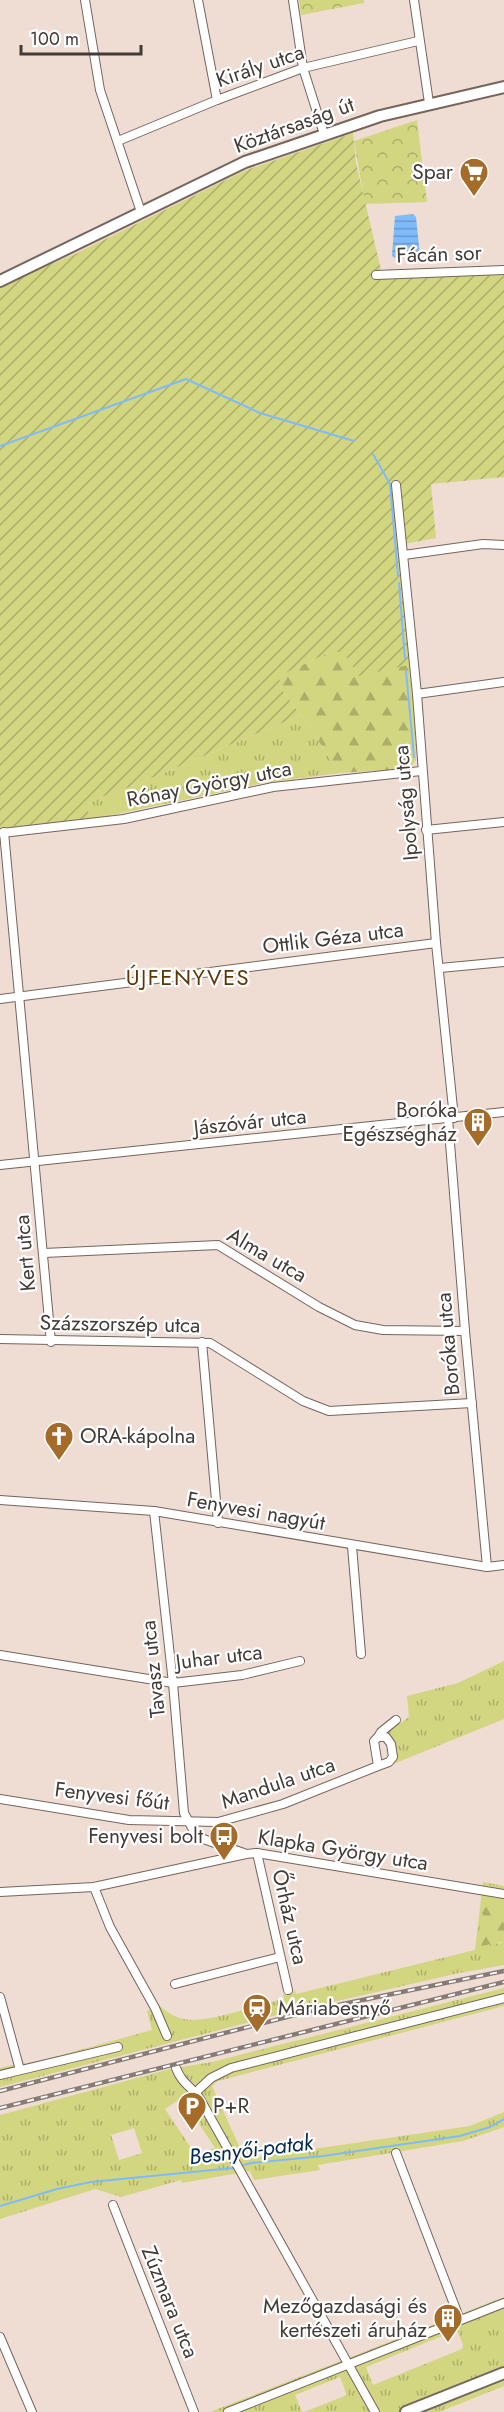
<svg xmlns="http://www.w3.org/2000/svg" width="504" height="2412" viewBox="0 0 504 2412" font-family="Jost,sans-serif">
  <style>
    .grass { fill: url(#grass-tufts); fill-rule: evenodd }
    .forest { fill: url(#forest-firs) }
    .park { fill: url(#park-crowns) }
    .garden { fill: url(#garden-furrows) }
    .water { fill: url(#water-rules) }
    .lines { fill: none; stroke-linecap: round; stroke-linejoin: round }
    .stream { stroke: #7fbafb; stroke-width: 2 }
    .minor-casing { stroke: #76655d; stroke-width: 10 }
    .major-casing { stroke: #76655d; stroke-width: 14 }
    .minor { stroke: #fff; stroke-width: 8 }
    .major { stroke: #fff; stroke-width: 10 }
    .rail-casing { stroke: #877b75; stroke-width: 4.5 }
    .rail { stroke: #fff; stroke-width: 2; stroke-dasharray: 7; stroke-linecap: butt }
    .labels { text-anchor: middle; dominant-baseline: central; stroke-width: 4.5; stroke-linejoin: round; paint-order: stroke }
    .street-label { font-size: 21px; fill: #433b37; stroke: #fff }
    .poi-label { font-size: 21px; fill: #433b37; stroke: #fff; text-anchor: end }
    .neighbourhood-label { font-size: 22px; letter-spacing: 1.5px; fill: #5d3705; stroke: #fff }
    .water-label { font-size: 22px; font-style: italic; fill: #002a52; stroke: #fff }
  </style>
  <defs>
    <pattern id="grass-tufts" width="24" height="20" patternUnits="userSpaceOnUse" patternTransform="scale(1.5)"><rect width="24" height="20" fill="#d2d681"/><path d="M3 7l-1-3M5 7V3M7 7l1-3M15 17l-1-3M17 17v-4M19 17l1-3" fill="none" stroke="#acaf6a"/></pattern>
    <pattern id="forest-firs" width="22" height="20" patternUnits="userSpaceOnUse" patternTransform="scale(1.5)"><rect width="22" height="20" fill="#d2d681"/><path d="M5 1l3.5 6h-7zM16 11l3.5 6h-7z" fill="#acaf6a"/></pattern>
    <pattern id="park-crowns" width="20" height="18" patternUnits="userSpaceOnUse" patternTransform="scale(1.5)"><rect width="20" height="18" fill="#d2d681"/><path d="M2 6a3 3 0 1 1 6 0M12 15a3 3 0 1 1 6 0" fill="none" stroke="#acaf6a"/></pattern>
    <pattern id="garden-furrows" width="10" height="10" patternUnits="userSpaceOnUse" patternTransform="scale(1.5)"><rect width="10" height="10" fill="#d2d681"/><path d="M-1 1l2-2M0 10L10 0M9 11l2-2" fill="none" stroke="#acaf6a"/></pattern>
    <pattern id="water-rules" width="6" height="5" patternUnits="userSpaceOnUse" patternTransform="scale(1.5)"><rect width="6" height="5" fill="#7fbafb"/><path d="M0 2.5h6" fill="none" stroke="#6a98cc"/></pattern>
  </defs>
  <rect width="100%" height="100%" fill="#efdcd3"/>
  <g class="grass">
    <path d="M301,715L340,773L264,783L89,820L88,804L101,797L135,785Z"/>
    <path d="M504,1661V1719L391,1765C400,1754 398,1739 385,1734L409,1717L407,1696L458,1683Z"/>
    <path d="M483,1882L504,1886V1906L484,1904L490,1944L504,1943V1965L459,1973L285,2013L0,2087V2068L24,2062L25,2065L152,2030L147,2011L159,2005C168,2014 180,2020 193,2020C219,2019 257,2005 284,1999L283,1994L295,1991L296,1994L475,1950Z"/>
    <path d="M504,1988V2006L218,2081L212,2086L245,2159L470,2126L504,2112V2127L463,2141L318,2165L320,2170L254,2180L250,2171L182,2183L181,2180L121,2197L95,2189L0,2219V2115L170,2069L212,2062ZM177,2101L187,2116L192,2113L215,2148L195,2154L165,2109ZM134,2128L142,2153L119,2160L111,2135Z"/>
    <path d="M504,2297V2386L439,2412H304L347,2395L340,2377L295,2395L302,2412H210ZM457,2330L463,2345L462,2349L373,2385L366,2367Z"/>
  </g>
  <g class="forest">
    <path d="M330,652H343L413,664L416,760L411,767L402,769L340,773L301,715L281,689L278,676Z"/>
    <path d="M484,1903L504,1906V1943L499,1942L492,1946L489,1944L481,1948L477,1944L480,1925L485,1922L482,1912Z"/>
  </g>
  <g class="park">
    <path d="M299,0H364V3L301,15Z"/>
    <path d="M417,120L427,202L365,204L354,141Z"/>
  </g>
  <path class="garden" d="M353,133L356,163L381,270L504,266V477L431,484L436,538L399,545L413,664L359,676L343,652H330L279,676L281,689L301,715L135,785L101,797L88,804L89,820L0,828V286L75,254L244,171Z"/>
  <path class="water" d="M413,214L416,217L420,256L395,258L392,256L395,216Z"/>
  <g class="lines">
    <g class="stream">
      <path d="M0,446L186,379L260,413L354,441"/>
      <path d="M373,454L390,484L398,576"/>
      <path d="M399,583L405,659"/>
      <path d="M406,671L414,757"/>
      <path d="M0,2206L57,2189L91,2182L233,2168L251,2163L323,2156L460,2136L490,2127L504,2119"/>
    </g>
    <g class="minor-casing">
      <g id="minor">
        <path d="M85,0L100,90L141,212"/>
        <path d="M198,0L217,100"/>
        <path d="M293,0L303,68L324,134"/>
        <path d="M414,0L429,103"/>
        <path d="M118,141L217,100L303,68L418,41"/>
        <path d="M376,275L504,270"/>
        <path d="M396,485L417,694L436,943L454,1118"/>
        <path d="M404,555L483,544L504,545"/>
        <path d="M417,694L504,682"/>
        <path d="M426,830L504,822"/>
        <path d="M4,832L51,1342"/>
        <path d="M2,833L124,819L273,787L421,771"/>
        <path d="M440,968L504,962"/>
        <path d="M0,999L436,943"/>
        <path d="M448,1118L465,1331L487,1567"/>
        <path d="M0,1165L504,1112"/>
        <path d="M44,1253L218,1245L319,1307L355,1325L383,1330L465,1331"/>
        <path d="M0,1339L210,1343L303,1401L329,1411L472,1403"/>
        <path d="M202,1342L218,1523"/>
        <path d="M0,1500L154,1511L487,1567L504,1565"/>
        <path d="M154,1511L173,1683L184,1813L196,1835L206,1840L244,1853"/>
        <path d="M352,1546L361,1654"/>
        <path d="M0,1655L173,1683L242,1675L300,1661"/>
        <path d="M378,1737L381,1732L396,1720"/>
        <path d="M0,1799L129,1820L218,1822L283,1804L378,1766L374,1741L378,1737H386L391,1744L393,1757L389,1762L378,1766"/>
        <path d="M257,1853L288,1990"/>
        <path d="M94,1887L110,1927L155,2008L167,2036"/>
        <path d="M0,1892L94,1887L246,1854L257,1853L504,1894"/>
        <path d="M175,1984L280,1957"/>
        <path d="M0,1997L20,2070"/>
        <path d="M176,2068C182,2084 191,2086 200,2099L375,2412"/>
        <path d="M0,2075L118,2047"/>
        <path d="M196,2092L211,2078L231,2068L504,1998"/>
        <path d="M396,2153L460,2320"/>
        <path d="M113,2205L194,2412"/>
        <path d="M0,2337L32,2412"/>
        <path d="M228,2412L504,2303"/>
      </g>
    </g>
    <g class="major-casing">
      <g id="major">
        <path d="M0,281L245,162L380,116L504,87"/>
        <path d="M406,2412L504,2373"/>
      </g>
    </g>
    <use href="#minor" class="minor"/>
    <use href="#major" class="major"/>
    <g class="rail-casing">
      <g id="rail">
        <path d="M0,2091L314,2010L504,1971"/>
        <path d="M0,2108L504,1982"/>
      </g>
    </g>
    <use href="#rail" class="rail"/>
  </g>
  <defs>
    <g id="supermarket-pin" transform="scale(1.5)"><path d="M0 17L-7.5 6A9.5 9.5 0 1 1 7.5 6Z" fill="#a46b29" stroke="#fff"/><path d="M-6-5.5h2.5l.6 2H6L4.5 2H-2.5L-4.4-4H-6ZM-1.5 3.2a1.3 1.3 0 1 0 .1 0ZM3 3.2a1.3 1.3 0 1 0 .1 0Z" fill="#fff"/></g>
    <g id="building-pin" transform="scale(1.5)"><path d="M0 17L-7.5 6A9.5 9.5 0 1 1 7.5 6Z" fill="#a46b29" stroke="#fff"/><path d="M-4-6H4V6H1V3H-1V6H-4ZM-2.5-4.3h1.7v1.8h-1.7ZM.8-4.3h1.7v1.8H.8ZM-2.5-1h1.7V.8h-1.7ZM.8-1h1.7V.8H.8Z" fill="#fff"/></g>
    <g id="church-pin" transform="scale(1.5)"><path d="M0 17L-7.5 6A9.5 9.5 0 1 1 7.5 6Z" fill="#a46b29" stroke="#fff"/><path d="M-1.2-6h2.4v3.5h3.3v2.4h-3.3V6h-2.4V-.1h-3.3v-2.4h3.3Z" fill="#fff"/></g>
    <g id="bus-pin" transform="scale(1.5)"><path d="M0 17L-7.5 6A9.5 9.5 0 1 1 7.5 6Z" fill="#a46b29" stroke="#fff"/><path d="M-5-6H5V4H4V6H2V4H-2V6H-4V4H-5ZM-3.5-4V0h7V-4ZM-3.5 1.2v1.5H-2V1.2ZM2 1.2v1.5H3.5V1.2Z" fill="#fff"/></g>
    <g id="station-pin" transform="scale(1.5)"><path d="M0 17L-7.5 6A9.5 9.5 0 1 1 7.5 6Z" fill="#a46b29" stroke="#fff"/><path d="M-3-6H3Q5-6 5-4V2Q5 4 3 4L4.5 6H3L1.5 4h-3L-3 6H-4.5L-3 4Q-5 4-5 2V-4Q-5-6-3-6ZM-3.5-4v3h7v-3ZM-3.5 1v1.5H-2V1ZM2 1v1.5H3.5V1Z" fill="#fff"/></g>
    <g id="parking-pin" transform="scale(1.5)"><path d="M0 17L-7.5 6A9.5 9.5 0 1 1 7.5 6Z" fill="#a46b29" stroke="#fff"/><path d="M-3.5-5.5H1a3.5 3.5 0 0 1 0 7H-1V5.5H-3.5ZM-1-3.4V-.6H.8a1.4 1.4 0 0 0 0-2.8Z" fill="#fff"/></g>
  </defs>
  <g fill-rule="evenodd">
    <use href="#supermarket-pin" x="474" y="172"/>
    <use href="#building-pin" x="478" y="1122"/>
    <use href="#church-pin" x="59" y="1436"/>
    <use href="#bus-pin" x="224" y="1836"/>
    <use href="#station-pin" x="257" y="2008"/>
    <use href="#parking-pin" x="192" y="2106"/>
    <use href="#building-pin" x="448" y="2318"/>
  </g>
  <g class="labels">
    <g class="street-label">
      <text transform="translate(260 66) rotate(-19)">Király utca</text>
      <text transform="translate(294 125) rotate(-20)">Köztársaság út</text>
      <text transform="translate(439 254) rotate(-2)">Fácán sor</text>
      <text transform="translate(209 784) rotate(-11)">Rónay György utca</text>
      <text transform="translate(406 803) rotate(-95)">Ipolyság utca</text>
      <text transform="translate(333 938) rotate(-7)">Ottlik Géza utca</text>
      <text transform="translate(250 1122) rotate(-6)">Jászóvár utca</text>
      <text transform="translate(25 1253) rotate(-95)">Kert utca</text>
      <text transform="translate(267 1255) rotate(30)">Alma utca</text>
      <text transform="translate(120 1324) rotate(1)">Százszorszép utca</text>
      <text transform="translate(448 1344) rotate(-95)">Boróka utca</text>
      <text transform="translate(256 1511) rotate(10)">Fenyvesi nagyút</text>
      <text transform="translate(219 1657) rotate(-7)">Juhar utca</text>
      <text transform="translate(153 1669) rotate(-96)">Tavasz utca</text>
      <text transform="translate(278 1783) rotate(-19)">Mandula utca</text>
      <text transform="translate(112 1796) rotate(7)">Fenyvesi főút</text>
      <text transform="translate(343 1850) rotate(9)">Klapka György utca</text>
      <text transform="translate(290 1917) rotate(77)">Őrház utca</text>
      <text transform="translate(170 2302) rotate(68)">Zúzmara utca</text>
    </g>
    <g class="poi-label">
      <text x="453" y="172">Spar</text>
      <text x="457" y="1110">Boróka<tspan x="457" dy="24">Egészségház</tspan></text>
      <text x="80" y="1436" text-anchor="start">ORA-kápolna</text>
      <text x="203" y="1836">Fenyvesi bolt</text>
      <text x="278" y="2008" text-anchor="start">Máriabesnyő</text>
      <text x="213" y="2106" text-anchor="start">P+R</text>
      <text x="427" y="2306">Mezőgazdasági és<tspan x="427" dy="24">kertészeti áruház</tspan></text>
    </g>
    <g class="neighbourhood-label">
      <text x="188" y="977">ÚJFENYVES</text>
    </g>
    <g class="water-label">
      <text transform="translate(251 2149) rotate(-7)">Besnyői-patak</text>
    </g>
  </g>
  <path d="M21 45v9h120v-9" fill="none" stroke="#433b37" stroke-width="3"/>
  <text x="30" y="45" font-size="18" fill="#433b37" stroke="#ffffff" stroke-width="4.5" paint-order="stroke">100 m</text>
</svg>
